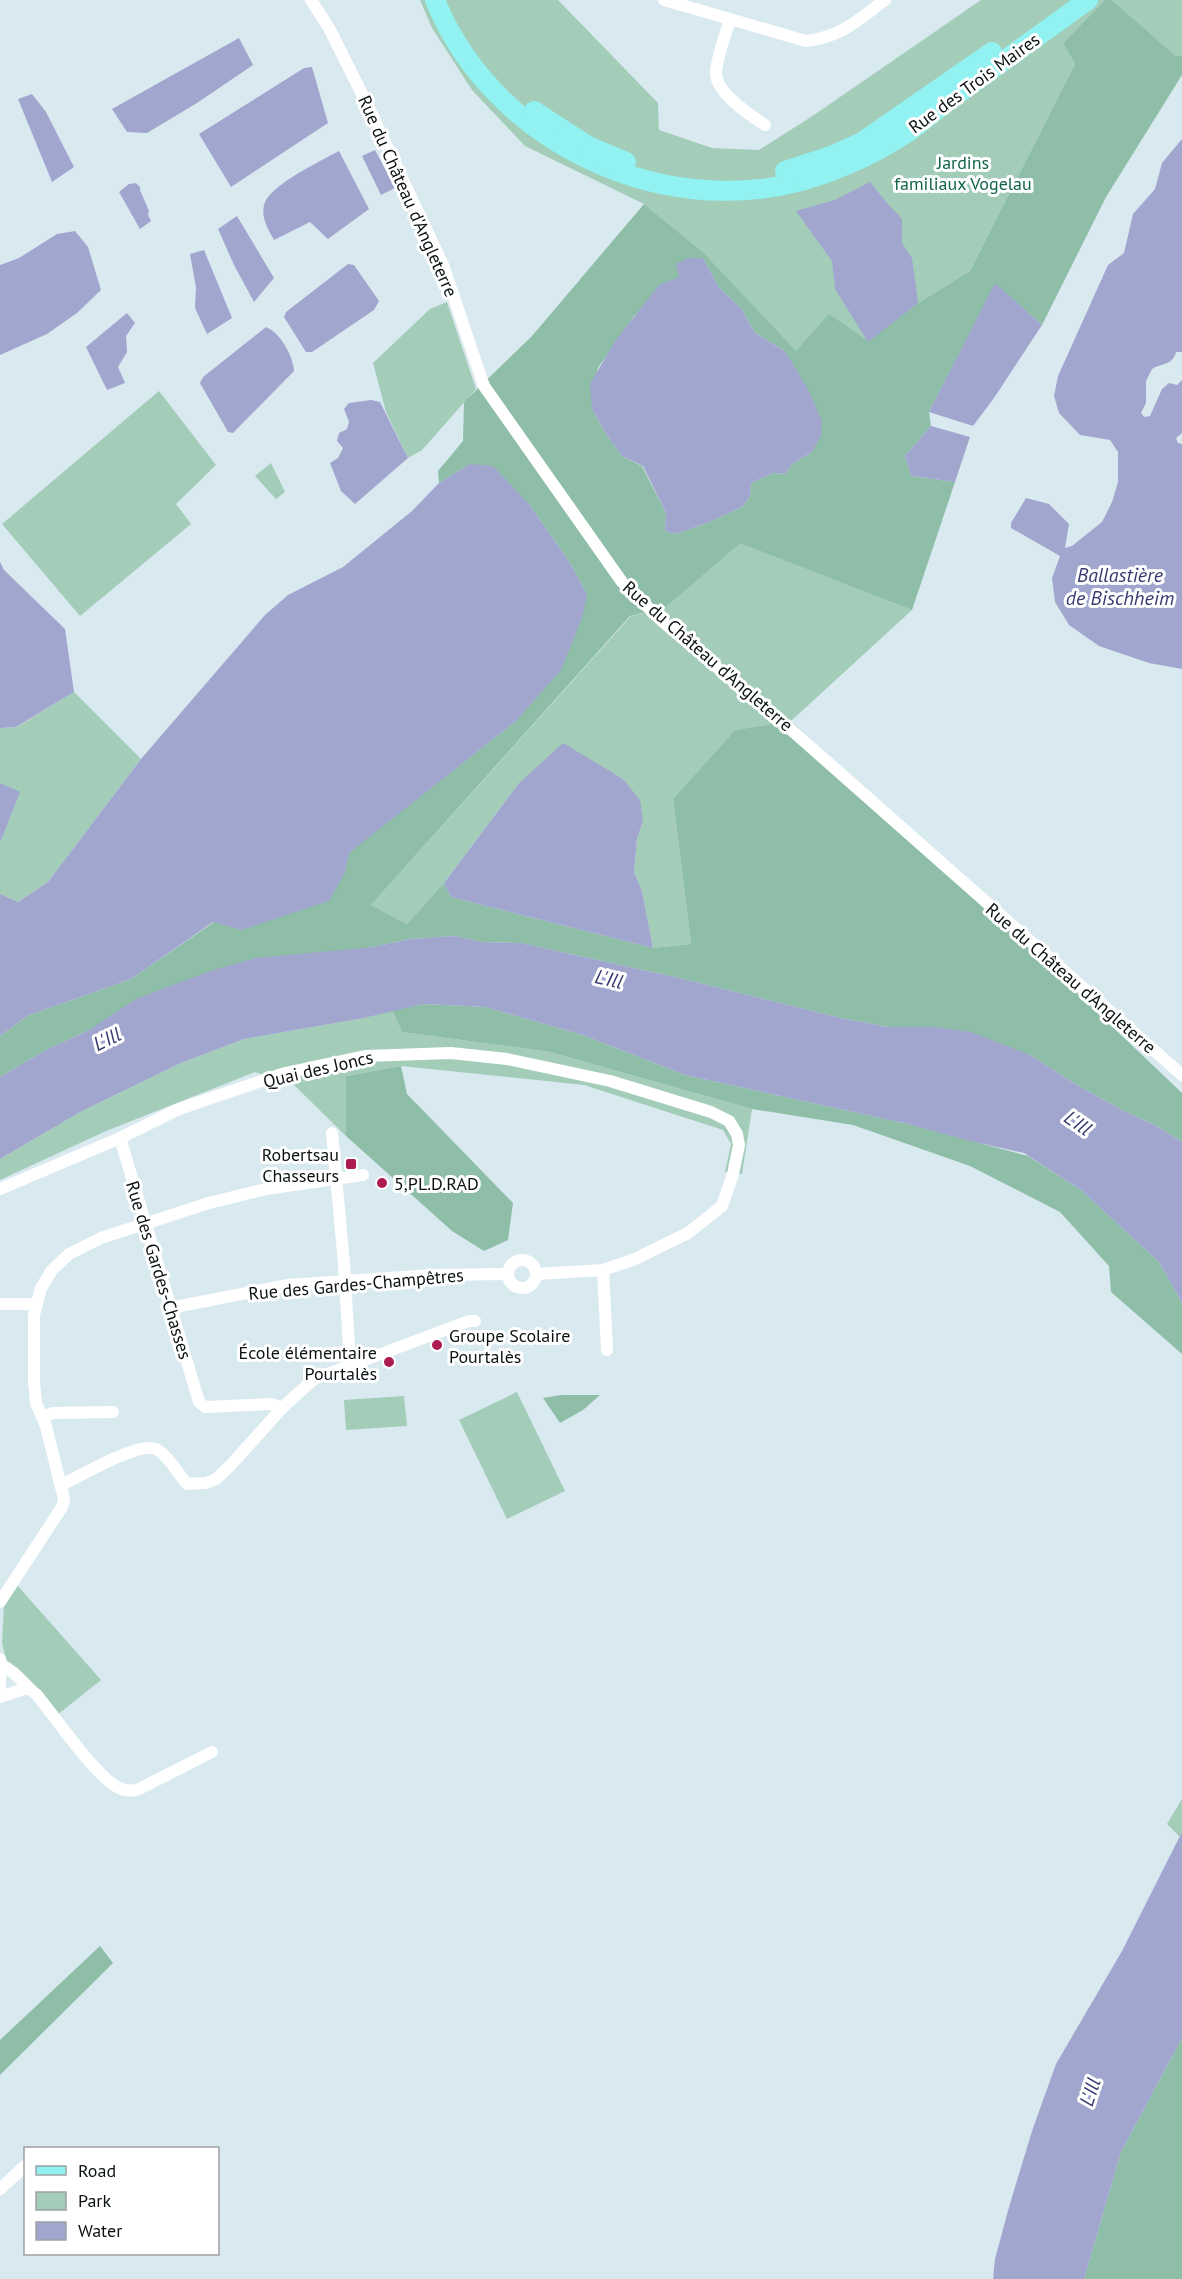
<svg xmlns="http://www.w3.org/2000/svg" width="1182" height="2279" viewBox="0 0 1182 2279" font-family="'PT Sans',sans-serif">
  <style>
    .green { fill: #a3ccb9 }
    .forest { fill: #8ebea7; fill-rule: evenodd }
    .water { fill: #a1a6cf }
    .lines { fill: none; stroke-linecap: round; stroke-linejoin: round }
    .street { stroke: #fff; stroke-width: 12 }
    .primary { stroke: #92f2f1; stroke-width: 20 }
    .poi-dot { fill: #ac1b52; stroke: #fff; stroke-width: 2 }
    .labels { text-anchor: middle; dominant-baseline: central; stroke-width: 6; stroke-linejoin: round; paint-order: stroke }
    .street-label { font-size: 18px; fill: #0c1214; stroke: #fff }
    .park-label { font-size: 18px; fill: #106448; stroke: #fff }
    .poi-label { font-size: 18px; fill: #0c1214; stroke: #fff; text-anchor: end }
    .water-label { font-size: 20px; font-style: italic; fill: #373a6f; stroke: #fff }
  </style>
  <rect width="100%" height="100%" fill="#d9e9f0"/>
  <g class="green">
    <path d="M420,0H558L658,103L659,130L712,148L759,150L811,117L981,0H1105L1063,43L1075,64L970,271L918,303L868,342L796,352L703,252L644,204L525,146L472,90L432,28Z"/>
    <path d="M1112,0H1182V56H1176Z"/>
    <path d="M447,302L476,389L422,450L408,458L386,412L373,363L430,309Z"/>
    <path d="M159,391L216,465L176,504L191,524L80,616L2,524Z"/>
    <path d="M271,463L285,492L276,499L255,476Z"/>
    <path d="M740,542L912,610L791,721L735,730L673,799L691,944L653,948L642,891L634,872L637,839L643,821L623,779L609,771L519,783L444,883L407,924L371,905L631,616L666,607Z"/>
    <path d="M74,692L141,759L48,882L18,902L0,894V843L19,793L0,783V728L17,727Z"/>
    <path d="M392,1010L402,1032L550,1052L752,1109L742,1174L725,1172L731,1144L723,1130L584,1085L401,1066L346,1076V1136L293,1084L255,1072L106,1131L0,1180V1159L82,1111L181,1063L244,1039L364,1018Z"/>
    <path d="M517,1392L565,1491L507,1519L459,1420Z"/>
    <path d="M404,1396L407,1426L346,1430L344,1400Z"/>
    <path d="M17,1585L101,1680L57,1715L6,1659L2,1643L4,1605Z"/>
    <path d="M1182,1799V1832L1180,1837L1167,1824Z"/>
  </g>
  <g class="forest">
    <path d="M1105,0H1112L1176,56H1182V75L1106,197L1042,325L995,284L929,412L931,426L905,456L911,476L955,482L912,610L740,543L666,607L630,616L371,905L407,924L444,883L451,897L653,948L691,944L673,799L735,730L791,721L1182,1093V1142L1155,1125L1124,1111L1077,1085L1030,1055L935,1027H888L841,1018L679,978L521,943L482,942L455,936L410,939L373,947L89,1030L46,1050L0,1077V1036L27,1016L131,979L214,922L242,930L345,873L348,853L516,721L587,595L572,566L529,504L470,464L439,483L438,471L463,441L464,402L532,336L644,204L703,252L796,351L829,314L868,341L918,303L970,271L1075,64L1063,43ZM703,258L719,288L741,308L755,333L785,351L812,452L792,464L785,474L773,473L751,483L750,496L742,507L707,523L675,534L665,531L666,513L642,466L622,456L606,434L592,409L598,368L634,316Z"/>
    <path d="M423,1004L485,1007L583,1035L685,1075L904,1123L1028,1156L1081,1190L1159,1262L1182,1303V1354L1111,1292L1109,1266L1060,1212L970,1166L853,1125L752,1109L550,1052L402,1032L392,1010Z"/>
    <path d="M401,1066L407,1094L513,1203L508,1240L484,1251L452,1231L346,1136V1076Z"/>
    <path d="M561,1395H600L583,1410L560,1423L543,1398Z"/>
    <path d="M100,1946L113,1963L0,2075V2040Z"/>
    <path d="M1182,2038V2279H1084L1121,2152Z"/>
  </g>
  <g class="water">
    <path d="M239,38L253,65L197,103L147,133L127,132L112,109Z"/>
    <path d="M312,67L328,123L231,187L199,134L304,68Z"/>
    <path d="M32,94L46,112L74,167L52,182L18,99Z"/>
    <path d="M1182,139V352H1176C1173,365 1162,363 1152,369L1146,381V403L1141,413L1144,417L1150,416L1162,389L1169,383L1177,385L1182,380V433L1176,438L1178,443L1182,444V669L1149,663L1099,646L1069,625L1055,602L1052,578L1060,556L1011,528V523L1026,498L1049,504L1069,524L1065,548L1072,546L1102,522L1112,502L1118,482V452L1110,440L1080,435L1059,413L1054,396L1058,376L1108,265L1124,253L1133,214L1155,189L1162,163Z"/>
    <path d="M375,150L395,188L381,195L362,156Z"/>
    <path d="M339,151L369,209L328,239L310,222L274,240C268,229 261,218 264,205C269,185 321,161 339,151Z"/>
    <path d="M870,182L888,204L902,219V243L912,258L918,303L868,342L835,289L832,261L796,211L835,200Z"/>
    <path d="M136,183L140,187V190L149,211L148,215L151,221L140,229L119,192L129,184Z"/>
    <path d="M237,216L274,278L254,302L234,265L218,229Z"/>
    <path d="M75,231L88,247L101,290L77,313L47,334L0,355V265L19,258L57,234Z"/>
    <path d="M204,250L232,318L207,334L195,308L196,288L190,254Z"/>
    <path d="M688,258H703L719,288L741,308L755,333L785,351L808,389L822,421L821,436L812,452L792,464L785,474L773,473L751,483L750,496L742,507L707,523L675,534L665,531L666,513L643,466L622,456L606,434L592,409L590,384L615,341L659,285L679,277L676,264Z"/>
    <path d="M348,264L354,265L379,301L374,310L312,352H306L284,317L286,312Z"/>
    <path d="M995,283L1042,325L994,398L973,426L929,412Z"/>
    <path d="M127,313L135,323L126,336L127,352L118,367L125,383L107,390L86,347Z"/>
    <path d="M266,327C280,332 293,356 294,371L233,433L228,432L200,383L203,377Z"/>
    <path d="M371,400L380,402L408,458L355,504L341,491L330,463L338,458L343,448L337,441L339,433L347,429L349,422L344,409L349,403Z"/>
    <path d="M931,426L970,437L955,482L911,476L905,456Z"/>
    <path d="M470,464L493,466L529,504L572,566L587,595L582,618L561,670L516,721L349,853L345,873L329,901L242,930L213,922L131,979L27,1016L0,1036V894L18,902L48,882L141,759L265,615L288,595L343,567L412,511L439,483Z"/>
    <path d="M0,562L4,570L65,629L74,692L16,727L0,728Z"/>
    <path d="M563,743L623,779L640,800L643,821L637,839L634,872L642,891L653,948L451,897L444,883L519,783Z"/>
    <path d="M0,783L20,792L0,843Z"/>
    <path d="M455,936L482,942L521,943L679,978L841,1018L888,1027H935L971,1032L1030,1055L1077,1085L1124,1111L1155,1125L1182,1142V1303L1159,1262L1081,1190L1024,1153L966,1140L904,1123L685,1075L583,1035L485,1007L423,1004L364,1018L244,1039L181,1063L82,1111L0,1159V1077L46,1050L89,1030L136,999L210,971L256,958L373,947L410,939Z"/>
    <path d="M1182,1832V2038L1121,2152L1084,2279H993L995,2259L1009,2207L1032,2131L1056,2064L1122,1951Z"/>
  </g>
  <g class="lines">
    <g class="street">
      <path d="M311,0L329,28L369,108L443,265L484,386L622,582L663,622L789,728L1182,1075"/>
      <path d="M664,0L806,41C841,37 858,20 885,0"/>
      <path d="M730,20C725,36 718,54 716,71C714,92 750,115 765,125"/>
      <path d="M332,1133L344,1264L350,1364"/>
      <path d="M120,1138L199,1402L205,1407L271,1404L282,1408"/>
      <path d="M0,1189L120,1138L179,1109L285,1073L365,1056L451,1053L507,1059L610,1081L711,1112L729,1121L737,1134L739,1145L733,1174L722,1206L688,1233L635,1259L603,1270L537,1274"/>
      <circle cx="522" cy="1274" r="14"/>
      <path d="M603,1270L607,1350"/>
      <path d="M0,1304H36"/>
      <path d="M170,1308L288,1285L432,1275L508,1274"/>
      <path d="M43,1417L53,1413L113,1412"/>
      <path d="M61,1485C79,1477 139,1441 156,1449C168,1455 178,1474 187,1484L206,1483L216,1479L229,1467L282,1408L314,1379L469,1321H475"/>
      <path d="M0,1602L62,1507L64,1499L46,1426L36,1403L34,1382V1315L41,1288L52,1270L69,1254L101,1238L209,1203L266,1189L363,1175"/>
      <path d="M1,1665C16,1671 24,1685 37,1695C55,1717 96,1777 119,1788C125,1791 130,1791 137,1790L212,1752"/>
      <path d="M0,1688V1659"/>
      <path d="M0,1697L27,1688"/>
      <path d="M0,2189L26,2165"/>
    </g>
    <g class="primary">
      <path d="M435,0C497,154 691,235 844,166C866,157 888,145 908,132C924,121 939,107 955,96C999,64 1043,32 1088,0"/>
      <path d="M534,111L588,146L626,162"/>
      <path d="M785,171L831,156L862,142L992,52"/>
    </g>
  </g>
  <g class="poi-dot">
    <rect x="345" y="1158" width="12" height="12" rx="3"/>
    <circle cx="382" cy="1183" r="6"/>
    <circle cx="437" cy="1345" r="6"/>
    <circle cx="389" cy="1362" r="6"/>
  </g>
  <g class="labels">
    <g class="street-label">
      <text transform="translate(974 83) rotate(-36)">Rue des Trois Maires</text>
      <text transform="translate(408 196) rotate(66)">Rue du Château d'Angleterre</text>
      <text transform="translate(708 656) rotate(41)">Rue du Château d'Angleterre</text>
      <text transform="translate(1071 978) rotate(41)">Rue du Château d'Angleterre</text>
      <text transform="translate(318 1069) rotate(-13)">Quai des Joncs</text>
      <text transform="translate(159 1270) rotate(73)">Rue des Gardes-Chasses</text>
      <text transform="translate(356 1284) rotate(-5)">Rue des Gardes-Champêtres</text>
    </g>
    <g class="park-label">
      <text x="963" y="162">Jardins<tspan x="963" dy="21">familiaux Vogelau</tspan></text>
    </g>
    <g class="poi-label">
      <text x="339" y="1154">Robertsau<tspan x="339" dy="21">Chasseurs</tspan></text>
      <text x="394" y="1183" text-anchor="start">5,PL.D.RAD</text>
      <text x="449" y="1335" text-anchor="start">Groupe Scolaire<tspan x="449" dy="21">Pourtalès</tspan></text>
      <text x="377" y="1352">École élémentaire<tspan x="377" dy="21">Pourtalès</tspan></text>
    </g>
    <g class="water-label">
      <text x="1120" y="575">Ballastière<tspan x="1120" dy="23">de Bischheim</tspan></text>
      <text transform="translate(609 979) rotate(13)">L'Ill</text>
      <text transform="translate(107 1039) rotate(-26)">L'Ill</text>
      <text transform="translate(1078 1123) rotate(35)">L'Ill</text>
      <text transform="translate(1090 2092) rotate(-72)">L'Ill</text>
    </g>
  </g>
  <rect x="24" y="2147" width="195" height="108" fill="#ffffff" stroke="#9ea0a1" stroke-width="1.5"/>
  <rect x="36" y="2166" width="30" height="9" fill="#92f2f1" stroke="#9ea0a1" stroke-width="1.5"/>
  <text x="78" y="2177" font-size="18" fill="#0c1214">Road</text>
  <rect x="36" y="2192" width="30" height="18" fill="#a3ccb9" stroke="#9ea0a1" stroke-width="1.5"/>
  <text x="78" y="2207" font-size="18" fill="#0c1214">Park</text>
  <rect x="36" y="2222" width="30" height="18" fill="#a1a6cf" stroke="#9ea0a1" stroke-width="1.5"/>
  <text x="78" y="2237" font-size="18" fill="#0c1214">Water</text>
</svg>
